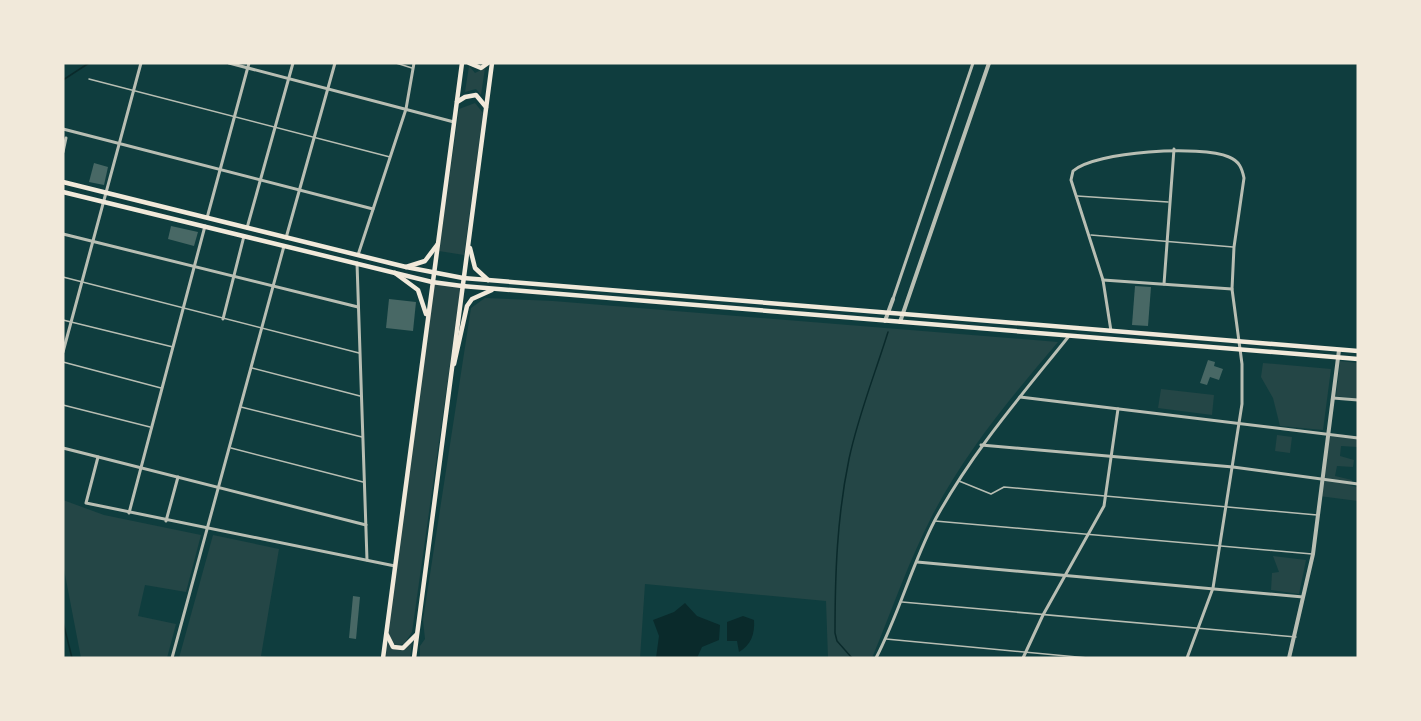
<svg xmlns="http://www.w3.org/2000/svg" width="1421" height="721" viewBox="0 0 1421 721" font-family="Arial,sans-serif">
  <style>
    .green { fill: #244646 }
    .water { fill: #0a2a2b }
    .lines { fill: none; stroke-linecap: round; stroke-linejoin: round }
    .stream { stroke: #0a2a2b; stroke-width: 1.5 }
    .building { fill: #486865 }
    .service { stroke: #b8beb3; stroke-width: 1.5 }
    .minor { stroke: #b8beb3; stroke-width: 3 }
    .tertiary { stroke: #b8beb3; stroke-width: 4 }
    .secondary { stroke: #f1e9da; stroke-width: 4.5 }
    .primary { stroke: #f1e9da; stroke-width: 4.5 }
  </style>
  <rect width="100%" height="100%" fill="#0f3d3e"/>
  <g class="green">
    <path d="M469,66L475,73L485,68L481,95L476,89L465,92Z"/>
    <path d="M475,103L483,113L464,255L439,251L459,109Z"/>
    <path d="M433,283L461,287L412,632L404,644L395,645L388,633Z"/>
    <path d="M485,298L553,301L1058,342C1012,396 966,451 933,514C909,560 892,610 872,658H828L826,601L645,584L640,658H420V646L425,639L423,620L471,308Z"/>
    <path d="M1340,361L1358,363V399L1336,396Z"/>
    <path d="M1263,363L1331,369L1323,430L1280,426L1273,398L1261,377Z"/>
    <path d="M1161,389L1214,395L1212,415L1158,408Z"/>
    <path d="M1277,435L1292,437L1290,453L1275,451Z"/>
    <path d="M1327,436L1358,439L1357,447L1341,446L1340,456L1354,460L1353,467L1337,466L1335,476L1352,480L1351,485H1347L1358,487V501L1319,496Z"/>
    <path d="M63,500L104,515L201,535L186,592L145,585L138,616L176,624L167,658H81L63,564Z"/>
    <path d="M213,535L279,549L261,656L274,658H179Z"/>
    <path d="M1273,556L1306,560L1299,594L1271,590L1272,573L1279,572Z"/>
    <path d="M385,641L393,648L403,649L412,642L410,658H383Z"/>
  </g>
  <g class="water">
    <path d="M685,603L697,616L720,625L719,640L702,647L697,658H656L659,636L653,620L674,612Z"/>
    <path d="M743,616L754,620C755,634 751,645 739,652L737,641H727V622Z"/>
  </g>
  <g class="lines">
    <g class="stream">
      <path d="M63,80L89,63"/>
      <path d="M63,622L72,658"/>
      <path d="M852,658L837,641L835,633C835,574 837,517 849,459C858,416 875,374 888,332"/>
    </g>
  </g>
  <g class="building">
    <path d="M94,163L108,167L104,185L89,182Z"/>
    <path d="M171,226L198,232L194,246L168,239Z"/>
    <path d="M1135,286L1151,287L1148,326L1132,325Z"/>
    <path d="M389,299L416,302L413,331L386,328Z"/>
    <path d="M1208,360L1215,362L1214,366L1223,369L1219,380L1210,377L1207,385L1200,383Z"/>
    <path d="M353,596L360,597L356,639L349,638Z"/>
  </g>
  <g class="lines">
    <g class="service">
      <path d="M396,63L412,68"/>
      <path d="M89,79L390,157"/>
      <path d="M1077,196L1168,202"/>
      <path d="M1091,235L1233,247"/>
      <path d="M63,277L359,353"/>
      <path d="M63,320L173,347"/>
      <path d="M63,362L161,388"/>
      <path d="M252,368L360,396"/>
      <path d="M63,405L150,427"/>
      <path d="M241,407L362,437"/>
      <path d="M231,448L363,482"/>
      <path d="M959,481L991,494L1004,487L1317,515"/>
      <path d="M935,521L1312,554"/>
      <path d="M902,602L1296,637"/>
      <path d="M886,639L1088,658"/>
    </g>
    <g class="minor">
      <path d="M229,63L454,122"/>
      <path d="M63,129L373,209"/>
      <path d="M63,152L66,138"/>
      <path d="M207,218L249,63"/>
      <path d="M247,228L293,63"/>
      <path d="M63,234L358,307"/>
      <path d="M286,238L335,63"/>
      <path d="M358,255L406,109L414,63"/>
      <path d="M357,263L367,560"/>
      <path d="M1103,280L1232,289"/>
      <path d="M1164,284L1174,149"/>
      <path d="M893,299L973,63"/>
      <path d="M223,319L244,236"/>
      <path d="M1111,331L1103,280L1071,180L1073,171C1095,151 1201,145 1229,157C1239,161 1242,168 1244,178L1234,247L1232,289L1242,364V404L1213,588L1187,658"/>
      <path d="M63,352L141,63"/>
      <path d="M1020,397L1358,438"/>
      <path d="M1333,398L1358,400"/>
      <path d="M981,445L1233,467L1358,484"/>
      <path d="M63,448L366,525"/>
      <path d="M98,457L86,503L395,566"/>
      <path d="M129,513L205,226"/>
      <path d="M166,521L178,477"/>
      <path d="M917,562L1303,597"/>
      <path d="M172,658L284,246"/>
      <path d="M876,658C899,614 912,564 935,520C972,452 1021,396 1069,336"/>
      <path d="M1023,658L1043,615L1104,506L1118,409"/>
    </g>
    <g class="tertiary">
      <path d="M885,321L893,299"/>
      <path d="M900,322L989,63"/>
      <path d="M1289,658L1313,554L1339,350"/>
    </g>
    <g class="secondary">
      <path d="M63,182L406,267L463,278L1358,351"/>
      <path d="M63,192L432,282L462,286L1358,359"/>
    </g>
    <g class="primary">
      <path d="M469,63L481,68L488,63"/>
      <path d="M457,102L465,97L476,95L486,107"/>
      <path d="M470,248L475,268L488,280"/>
      <path d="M406,267L425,261L437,245"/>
      <path d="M395,273L418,290L426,314"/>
      <path d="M454,364L467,306L472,299L492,290"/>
      <path d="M387,635L393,647L403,648L416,635"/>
      <path d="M383,658L462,63"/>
      <path d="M414,658L492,63"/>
    </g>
  </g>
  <rect width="1421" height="721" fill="none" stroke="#f1e9da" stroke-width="129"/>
</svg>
